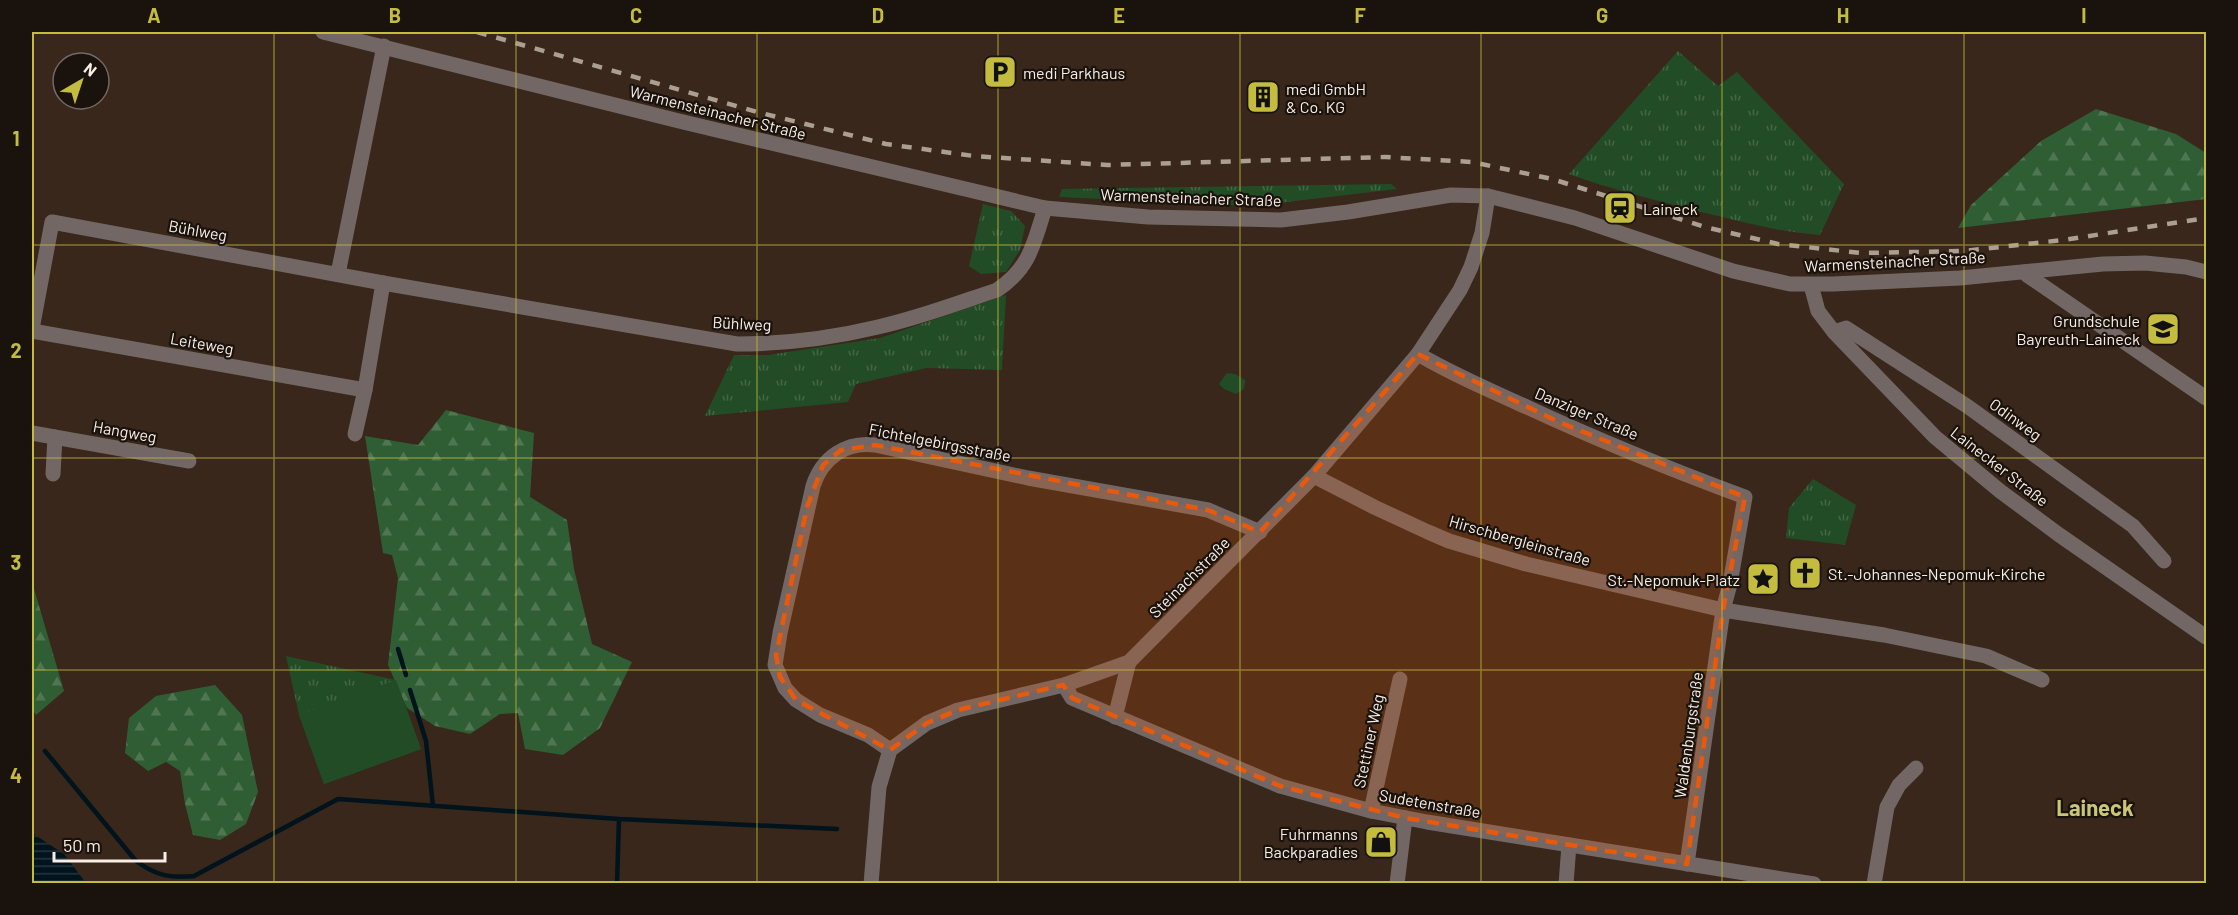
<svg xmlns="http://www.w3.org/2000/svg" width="2238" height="915" viewBox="0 0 2238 915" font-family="Barlow,sans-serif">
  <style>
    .grass { fill: url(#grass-tufts) }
    .forest { fill: url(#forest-firs) }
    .pitch { fill: #224c26 }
    .water { fill: url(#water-rules) }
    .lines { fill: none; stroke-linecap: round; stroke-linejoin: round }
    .stream { stroke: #01131c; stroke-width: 4.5 }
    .minor { stroke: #736765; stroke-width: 15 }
    .rail { stroke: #ab9e93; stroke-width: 4.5; stroke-dasharray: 10 10; stroke-linecap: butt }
    .marked { fill: #e8590c; fill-opacity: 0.2; stroke: #e8590c; stroke-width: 4.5; stroke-dasharray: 12 8; stroke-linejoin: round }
    .grid { fill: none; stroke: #c4bc3e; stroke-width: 1.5; stroke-opacity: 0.55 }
    .labels { text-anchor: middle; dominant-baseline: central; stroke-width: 4.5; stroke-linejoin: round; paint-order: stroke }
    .poi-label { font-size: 16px; fill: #f9eee5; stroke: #1a120c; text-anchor: start }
    .street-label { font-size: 16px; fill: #f9eee5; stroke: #1a120c }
    .district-label { font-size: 22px; font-weight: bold; fill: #cac678; stroke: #1a120c }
    .neatline { fill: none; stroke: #c4bc3e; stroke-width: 2 }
    .grid-label { font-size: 20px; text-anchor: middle; font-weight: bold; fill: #c4bc3e }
  </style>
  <defs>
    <pattern id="grass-tufts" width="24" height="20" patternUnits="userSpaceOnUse" patternTransform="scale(1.5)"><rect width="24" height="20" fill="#224c26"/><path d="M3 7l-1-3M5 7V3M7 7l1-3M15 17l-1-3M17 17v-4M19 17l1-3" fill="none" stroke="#436645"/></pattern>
    <pattern id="forest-firs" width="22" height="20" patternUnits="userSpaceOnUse" patternTransform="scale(1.5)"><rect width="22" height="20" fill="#305e34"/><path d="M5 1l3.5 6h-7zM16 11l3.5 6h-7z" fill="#4f7551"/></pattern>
    <pattern id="water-rules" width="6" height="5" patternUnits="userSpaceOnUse" patternTransform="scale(1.5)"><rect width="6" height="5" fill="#01131c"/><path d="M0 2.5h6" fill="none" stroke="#27363d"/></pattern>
  </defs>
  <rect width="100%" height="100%" fill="#38271a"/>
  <g class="grass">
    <path d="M1678,51L1718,86L1737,72L1844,184L1820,235C1777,232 1735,220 1693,210C1651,199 1610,189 1569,174Z"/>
    <path d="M1391,184L1397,189L1253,206L1059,197L1062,189Z"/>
    <path d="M983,204L1011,211L1025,226L1020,250L1006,272L981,274L969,266Z"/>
    <path d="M1006,295L1002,370L927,368L856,384L848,402L705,416L734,355H768L880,338Z"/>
    <path d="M1227,373L1235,374L1245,380L1244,389L1236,394L1224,389L1219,384Z"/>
    <path d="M1813,479L1856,505L1845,545L1786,538L1789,508Z"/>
    <path d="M286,656L396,680L421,749L324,784L299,715Z"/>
  </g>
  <g class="forest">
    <path d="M2096,109L2176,134L2206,153V199L1958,228L1971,205L2041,141Z"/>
    <path d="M446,410L534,433L530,497L567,520L574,569L592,644L632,662L600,728L563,755L525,749L518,713L500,714L470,734L435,726L407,708L388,665L398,578L392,555L383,553L365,436L418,445Z"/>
    <path d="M32,582L64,691L36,715L32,709Z"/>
    <path d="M215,685L242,715L258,792L246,824L220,840L193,835L185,804L180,771L166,762L148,771L125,753L129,718L156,696Z"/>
  </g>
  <path class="pitch" d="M396,680L421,749L324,784L299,715Z"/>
  <path class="water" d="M32,833L64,854L86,883H32Z"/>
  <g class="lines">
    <g class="stream">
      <path d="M398,649L406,675"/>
      <path d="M410,690L426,741L433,806"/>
      <path d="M45,751L136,861C157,876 169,878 194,876L338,799L619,819L837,829"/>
      <path d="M617,884L619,819"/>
    </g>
    <g class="minor">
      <path d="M323,32L679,121L1045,208L1148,217L1281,220L1348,212L1451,195L1488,196L1575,218L1733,271L1790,284H1833L1960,278L2103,264L2145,263L2186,267L2206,272"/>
      <path d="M2025,272L2027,275L2206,398"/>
      <path d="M338,274L384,46"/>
      <path d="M1811,285L1818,311L1834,332L1935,437L2000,491L2058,534L2206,637"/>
      <path d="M32,329L52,222L383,283L737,344C785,344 832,338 878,327C919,318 958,303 997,290C1030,268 1034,243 1045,208"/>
      <path d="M32,331L365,390"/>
      <path d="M1834,332L1846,328L1967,406L2133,526L2164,561"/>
      <path d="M1418,354C1454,375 1491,391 1529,408C1600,441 1672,470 1745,497L1730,584L1723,610L1687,864"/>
      <path d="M32,433L189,461"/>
      <path d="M355,434L365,390L383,283"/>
      <path d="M53,474L55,437"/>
      <path d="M1314,476L1374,507L1428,532L1449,541L1526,564L1723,610L1884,635L1986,656L2042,680"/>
      <path d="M1064,685L1072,698L1280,786L1371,811L1427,822L1814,884"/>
      <path d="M1115,717L1129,662"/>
      <path d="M890,750L868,735L820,715L796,700L785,688L775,665L780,633L813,486C822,458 846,441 875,445L1028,478L1208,510L1260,532"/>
      <path d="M1371,811L1400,679"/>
      <path d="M871,884L879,787L890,750L927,723L958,710L1064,685L1129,662L1314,476L1418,354L1460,290L1471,267L1482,233L1488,196"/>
      <path d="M1397,884L1405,818"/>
      <path d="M1566,884L1569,845"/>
      <path d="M1874,884L1887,807L1899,785L1916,768"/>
    </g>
    <path class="rail" d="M477,32L761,113L886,144L974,156L1107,165L1385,157L1472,162L1552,179L1705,227L1778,244L1861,253L1964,251L2063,240L2206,218"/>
  </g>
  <path class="marked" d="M1418,354L1559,422L1745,497L1723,610L1687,864L1405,818L1280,786L1072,698L1063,685L958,710L927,723L890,750L796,700L780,677L776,655L807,507L823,465L841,450L875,445L1208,510L1260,532Z"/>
  <path class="grid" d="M274,32V884M516,32V884M757,32V884M998,32V884M1240,32V884M1481,32V884M1722,32V884M1964,32V884M32,245H2206M32,458H2206M32,670H2206"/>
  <defs>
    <g id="parking-square" transform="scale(1.725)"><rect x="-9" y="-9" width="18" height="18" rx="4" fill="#c4bc3e" stroke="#1a120c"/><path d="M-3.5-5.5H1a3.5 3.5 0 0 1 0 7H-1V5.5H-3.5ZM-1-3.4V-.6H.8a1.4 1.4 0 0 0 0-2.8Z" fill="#111"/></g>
    <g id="building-square" transform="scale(1.725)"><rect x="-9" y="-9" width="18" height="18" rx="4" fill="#c4bc3e" stroke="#1a120c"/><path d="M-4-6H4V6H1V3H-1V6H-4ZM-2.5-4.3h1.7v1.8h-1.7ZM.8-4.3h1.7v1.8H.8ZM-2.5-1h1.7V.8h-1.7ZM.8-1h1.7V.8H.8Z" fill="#111"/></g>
    <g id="station-square" transform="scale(1.725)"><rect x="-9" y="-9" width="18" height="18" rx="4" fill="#c4bc3e" stroke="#1a120c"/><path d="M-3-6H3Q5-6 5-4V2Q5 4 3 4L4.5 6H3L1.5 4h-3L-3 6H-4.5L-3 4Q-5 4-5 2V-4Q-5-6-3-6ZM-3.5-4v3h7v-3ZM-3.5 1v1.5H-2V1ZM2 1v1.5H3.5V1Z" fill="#111"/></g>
    <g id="school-square" transform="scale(1.725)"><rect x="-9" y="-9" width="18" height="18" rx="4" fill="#c4bc3e" stroke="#1a120c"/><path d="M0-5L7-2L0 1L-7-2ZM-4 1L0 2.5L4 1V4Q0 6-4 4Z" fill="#111"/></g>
    <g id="church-square" transform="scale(1.725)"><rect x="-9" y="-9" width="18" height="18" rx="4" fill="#c4bc3e" stroke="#1a120c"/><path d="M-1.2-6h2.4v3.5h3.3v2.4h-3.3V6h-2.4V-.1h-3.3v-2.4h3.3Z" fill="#111"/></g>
    <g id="sight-square" transform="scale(1.725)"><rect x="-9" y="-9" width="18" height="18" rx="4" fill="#c4bc3e" stroke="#1a120c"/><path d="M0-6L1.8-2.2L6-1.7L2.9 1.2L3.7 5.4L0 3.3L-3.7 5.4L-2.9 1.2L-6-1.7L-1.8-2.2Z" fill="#111"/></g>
    <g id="shop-square" transform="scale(1.725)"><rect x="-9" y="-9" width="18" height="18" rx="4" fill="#c4bc3e" stroke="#1a120c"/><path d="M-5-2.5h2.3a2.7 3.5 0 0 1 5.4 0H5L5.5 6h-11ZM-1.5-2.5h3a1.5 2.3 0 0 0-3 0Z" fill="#111"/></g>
  </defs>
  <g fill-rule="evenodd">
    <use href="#parking-square" x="1000" y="72"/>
    <use href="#building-square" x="1263" y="97"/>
    <use href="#station-square" x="1620" y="208"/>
    <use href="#school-square" x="2163" y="329"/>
    <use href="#church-square" x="1805" y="573"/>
    <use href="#sight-square" x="1763" y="579"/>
    <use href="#shop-square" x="1381" y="842"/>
  </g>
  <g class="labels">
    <g class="poi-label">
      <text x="1023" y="72">medi Parkhaus</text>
      <text x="1286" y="88">medi GmbH<tspan x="1286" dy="18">&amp; Co. KG</tspan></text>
      <text x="1643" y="208">Laineck</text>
      <text x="2140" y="320" text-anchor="end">Grundschule<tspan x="2140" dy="18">Bayreuth-Laineck</tspan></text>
      <text x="1828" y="573">St.-Johannes-Nepomuk-Kirche</text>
      <text x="1740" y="579" text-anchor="end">St.-Nepomuk-Platz</text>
      <text x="1358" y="833" text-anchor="end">Fuhrmanns<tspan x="1358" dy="18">Backparadies</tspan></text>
    </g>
    <g class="street-label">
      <text transform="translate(718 112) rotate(14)">Warmensteinacher Straße</text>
      <text transform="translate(1191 197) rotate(2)">Warmensteinacher Straße</text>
      <text transform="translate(198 230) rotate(10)">Bühlweg</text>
      <text transform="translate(1895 261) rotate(-3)">Warmensteinacher Straße</text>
      <text transform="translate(742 323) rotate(3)">Bühlweg</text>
      <text transform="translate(202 343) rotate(10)">Leiteweg</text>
      <text transform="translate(1587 413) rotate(23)">Danziger Straße</text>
      <text transform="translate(2016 419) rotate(36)">Odinweg</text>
      <text transform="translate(125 431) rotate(10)">Hangweg</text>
      <text transform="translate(940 442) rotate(11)">Fichtelgebirgsstraße</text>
      <text transform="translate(2000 466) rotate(38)">Lainecker Straße</text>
      <text transform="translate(1520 540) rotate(16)">Hirschbergleinstraße</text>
      <text transform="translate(1189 577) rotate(-45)">Steinachstraße</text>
      <text transform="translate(1688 735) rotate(-82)">Waldenburgstraße</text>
      <text transform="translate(1368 741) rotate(-78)">Stettiner Weg</text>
      <text transform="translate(1430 803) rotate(10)">Sudetenstraße</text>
    </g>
    <g class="district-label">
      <text x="2095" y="807">Laineck</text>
    </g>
  </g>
  <rect width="2238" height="915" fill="none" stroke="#1a120c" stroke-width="66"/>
  <g transform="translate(81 81) rotate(39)"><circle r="28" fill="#1a120c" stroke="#736a63" stroke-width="1.5"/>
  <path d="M0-4.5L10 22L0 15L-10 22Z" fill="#c4bc3e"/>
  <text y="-9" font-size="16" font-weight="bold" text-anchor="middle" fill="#f9eee5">N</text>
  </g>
  <path d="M54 852v9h111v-9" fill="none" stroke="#f9eee5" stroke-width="3"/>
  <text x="63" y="852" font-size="18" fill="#f9eee5" stroke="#1a120c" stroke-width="4.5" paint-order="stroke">50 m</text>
  <rect x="33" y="33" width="2172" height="849" class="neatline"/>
  <g class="grid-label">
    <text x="154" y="23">A</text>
    <text x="395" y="23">B</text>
    <text x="636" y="23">C</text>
    <text x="878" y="23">D</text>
    <text x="1119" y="23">E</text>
    <text x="1360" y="23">F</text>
    <text x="1602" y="23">G</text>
    <text x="1843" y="23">H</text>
    <text x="2084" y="23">I</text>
    <text x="16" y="146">1</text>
    <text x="16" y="358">2</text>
    <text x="16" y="570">3</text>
    <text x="16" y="783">4</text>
  </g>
</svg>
